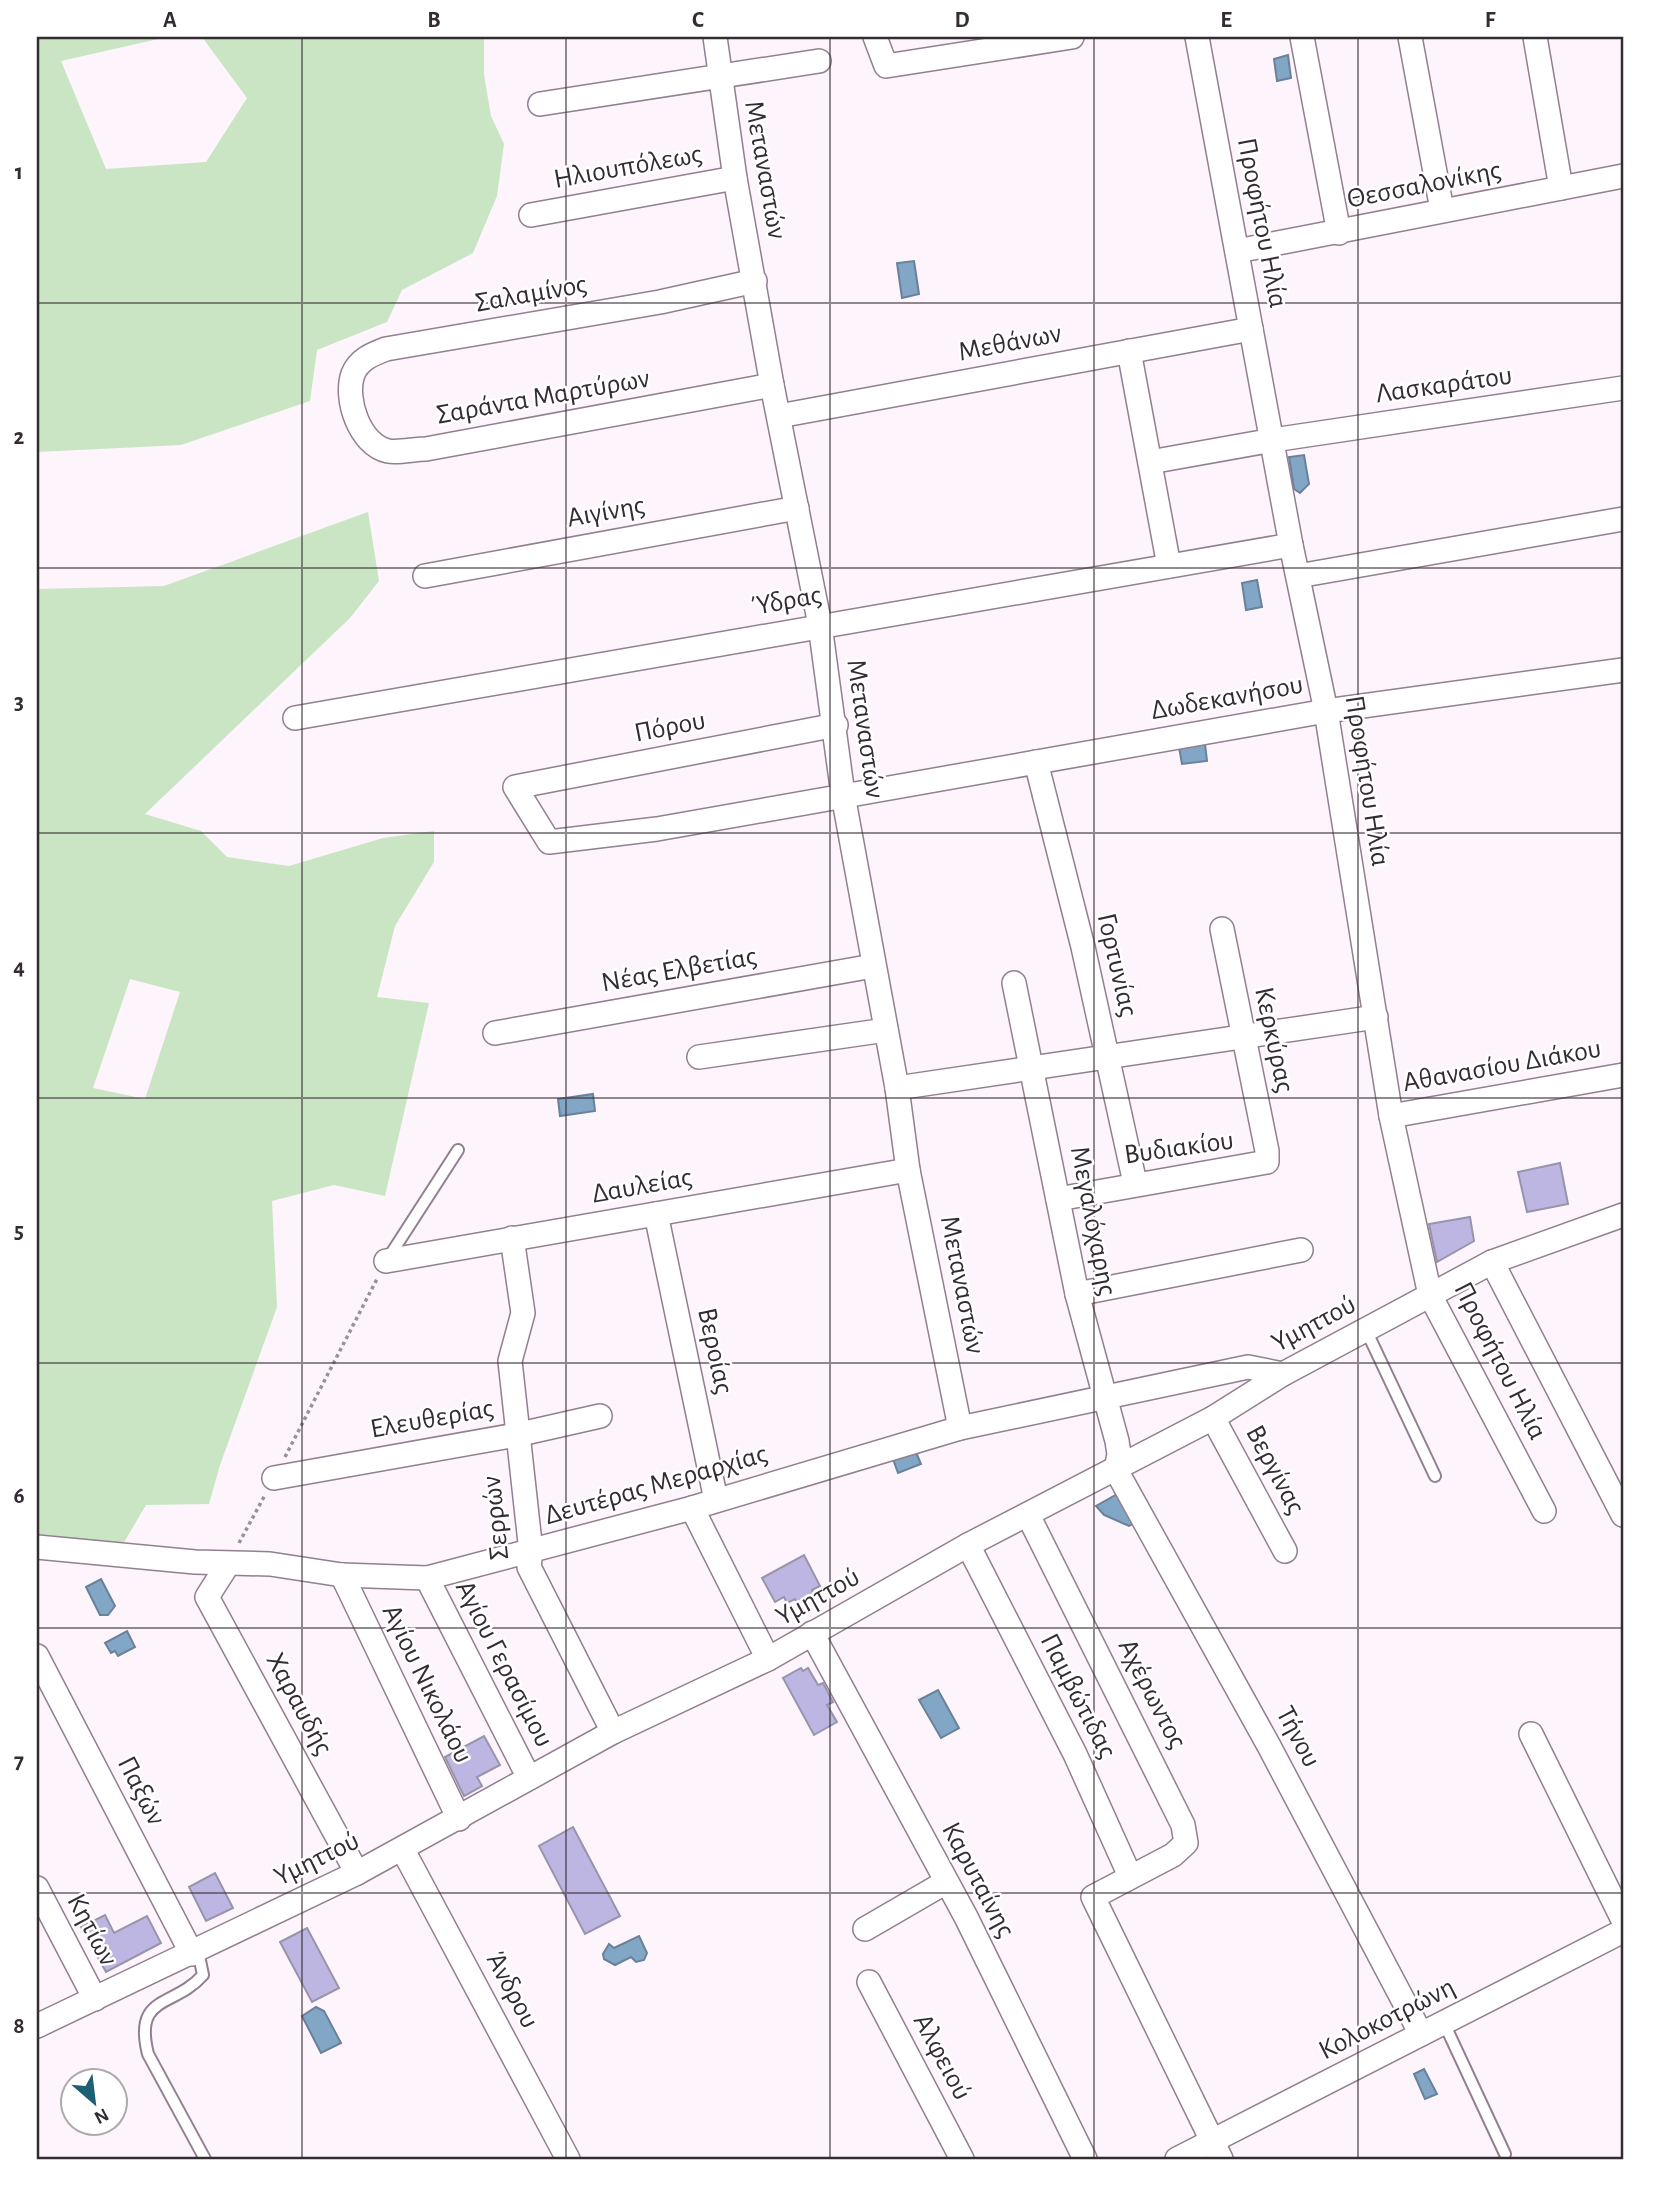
<svg xmlns="http://www.w3.org/2000/svg" width="1660" height="2196" viewBox="0 0 1660 2196" font-family="'Alegreya Sans',sans-serif">
  <style>
    .green { fill: #cae5c4; fill-rule: evenodd }
    .water { fill: #81a6c6; stroke: #6a819a; stroke-width: 2 }
    .building { fill: #bdb6e2; stroke: #9794ab; stroke-width: 2 }
    .lines { fill: none; stroke-linecap: round; stroke-linejoin: round }
    .service-casing { stroke: #927f90; stroke-width: 14 }
    .minor-casing { stroke: #927f90; stroke-width: 26 }
    .path { stroke: #999098; stroke-width: 3.5; stroke-dasharray: 3.5 3.5; stroke-linecap: butt }
    .service { stroke: #fff; stroke-width: 10 }
    .minor { stroke: #fff; stroke-width: 23 }
    .grid { fill: none; stroke: #342c33; stroke-width: 2; stroke-opacity: 0.55 }
    .labels { text-anchor: middle; dominant-baseline: central; stroke-width: 5; stroke-linejoin: round; paint-order: stroke }
    .street-label { font-size: 28px; fill: #342c33; stroke: #fff }
    .neatline { fill: none; stroke: #342c33; stroke-width: 2.5 }
    .grid-label { font-size: 23px; text-anchor: middle; font-weight: bold; fill: #342c33 }
  </style>
  <rect width="100%" height="100%" fill="#fdf4fc"/>
  <g class="green">
    <path d="M37,37H167L61,61L106,169L206,162L247,98L202,37H484V75L491,116L504,144L497,196L473,253L402,290L387,322L317,350L310,401L181,445L37,452Z"/>
    <path d="M368,512L379,581L350,618L145,814L201,831L227,857L289,866L383,838L434,831V862L395,926L377,997L429,1003L385,1196L334,1185L272,1201L277,1307L220,1465L209,1504L146,1505L123,1544L37,1535V589L164,586ZM130,979L180,992L145,1099L93,1088Z"/>
  </g>
  <g class="water">
    <path d="M1288,55L1291,78L1277,81L1274,59Z"/>
    <path d="M914,261L919,294L902,298L897,263Z"/>
    <path d="M1304,455L1309,484L1300,493L1294,489L1289,457Z"/>
    <path d="M1257,580L1262,607L1246,610L1242,583Z"/>
    <path d="M1205,744L1207,761L1182,764L1179,747Z"/>
    <path d="M593,1094L595,1111L560,1116L558,1099Z"/>
    <path d="M915,1450L921,1464L898,1473L893,1459Z"/>
    <path d="M1119,1493L1136,1522L1129,1526L1104,1515L1096,1506Z"/>
    <path d="M101,1579L115,1606L108,1615H100L86,1587Z"/>
    <path d="M127,1631L135,1647L118,1656L115,1651L111,1653L105,1643Z"/>
    <path d="M938,1690L959,1728L941,1738L919,1700Z"/>
    <path d="M639,1936L647,1953L644,1960L636,1962L631,1957L615,1965L604,1959L603,1954L609,1944L614,1948Z"/>
    <path d="M316,2007L324,2011L341,2043L321,2053L302,2016Z"/>
    <path d="M1424,2069L1437,2094L1425,2099L1414,2074Z"/>
  </g>
  <g class="building">
    <path d="M1560,1163L1568,1204L1527,1212L1518,1172Z"/>
    <path d="M1470,1217L1474,1241L1437,1262L1429,1224Z"/>
    <path d="M804,1555L820,1586L812,1590L815,1596L798,1605L795,1599L787,1603L784,1597L775,1602L762,1578Z"/>
    <path d="M801,1668L803,1671L808,1668L818,1685L823,1683L833,1702L827,1705L837,1722L814,1735L783,1678Z"/>
    <path d="M484,1736L500,1765L477,1777L482,1786L464,1796L445,1757Z"/>
    <path d="M573,1827L620,1916L585,1934L539,1846Z"/>
    <path d="M215,1873L233,1908L206,1921L189,1887Z"/>
    <path d="M105,1915L114,1933L147,1916L161,1943L106,1972L81,1927Z"/>
    <path d="M307,1928L339,1988L312,2002L280,1942Z"/>
  </g>
  <g class="lines">
    <g class="service-casing">
      <g id="service">
        <path d="M387,1260L458,1150"/>
        <path d="M1366,1330L1435,1476"/>
        <path d="M198,1951L203,1975C174,2008 133,1994 148,2054L205,2159"/>
        <path d="M1444,2023L1505,2154"/>
      </g>
    </g>
    <g class="minor-casing">
      <g id="minor">
        <path d="M715,37L735,178L772,385L820,625L843,795L897,1088L908,1170L960,1428"/>
        <path d="M875,37L886,66L1072,37"/>
        <path d="M1197,37L1291,545L1326,711L1391,1116L1430,1295L1544,1511"/>
        <path d="M1302,37L1339,233"/>
        <path d="M1410,37L1442,210"/>
        <path d="M1535,37L1561,188"/>
        <path d="M540,104L819,61"/>
        <path d="M531,215L735,178"/>
        <path d="M1237,251L1623,176"/>
        <path d="M755,281L660,302L386,349C373,354 359,359 353,374C344,399 360,445 388,451C399,453 414,449 426,449L772,385"/>
        <path d="M1129,351L1169,566"/>
        <path d="M779,416L1251,329"/>
        <path d="M1150,462L1273,440L1623,388"/>
        <path d="M425,576L797,508"/>
        <path d="M1298,576L1623,519"/>
        <path d="M295,718L1291,545"/>
        <path d="M836,725L515,787L549,842L657,829L1326,711L1623,670"/>
        <path d="M1036,762L1083,947L1135,1183"/>
        <path d="M1014,983L1077,1294L1117,1441L1119,1454L1116,1470L1269,1746L1421,2034"/>
        <path d="M495,1033L873,966"/>
        <path d="M699,1057L886,1030"/>
        <path d="M897,1088L1376,1017"/>
        <path d="M1391,1116L1623,1075"/>
        <path d="M1058,1199L1267,1162V1151L1222,929"/>
        <path d="M656,1214L716,1500"/>
        <path d="M512,1238L523,1313L510,1361L531,1552L529,1567L613,1732"/>
        <path d="M386,1261L908,1170"/>
        <path d="M1492,1262L1623,1515"/>
        <path d="M1077,1294L1301,1250"/>
        <path d="M1213,1418L1285,1551"/>
        <path d="M274,1478L516,1435L600,1416"/>
        <path d="M692,1508L768,1659"/>
        <path d="M1028,1515L1183,1825L1186,1843L1173,1855L1093,1897L1221,2159"/>
        <path d="M968,1545L1075,1754L1130,1876"/>
        <path d="M37,1547L195,1562L270,1564L342,1575L427,1578L692,1508L960,1428L1248,1367L1283,1374"/>
        <path d="M228,1564L207,1597L357,1873"/>
        <path d="M342,1575L459,1819"/>
        <path d="M427,1578L529,1778"/>
        <path d="M812,1633L966,1917L1085,2159"/>
        <path d="M37,1656L192,1954"/>
        <path d="M1531,1734L1623,1920"/>
        <path d="M403,1850L568,2159"/>
        <path d="M37,1888L95,1999"/>
        <path d="M865,1929L946,1882"/>
        <path d="M869,1982L962,2159"/>
        <path d="M37,2026L357,1873L613,1732L768,1659L968,1545L1213,1418L1283,1374L1492,1262L1623,1215"/>
        <path d="M1177,2159L1623,1931"/>
      </g>
    </g>
    <g class="path">
      <path d="M285,1457L378,1277"/>
      <path d="M239,1543L265,1495"/>
    </g>
    <use href="#service" class="service"/>
    <use href="#minor" class="minor"/>
  </g>
  <path class="grid" d="M302,37V2159M566,37V2159M830,37V2159M1094,37V2159M1358,37V2159M37,303H1623M37,568H1623M37,833H1623M37,1098H1623M37,1363H1623M37,1628H1623M37,1893H1623"/>
  <g class="labels">
    <g class="street-label">
      <text transform="translate(628 167) rotate(-10)">Ηλιουπόλεως</text>
      <text transform="translate(765 170) rotate(80)">Μεταναστών</text>
      <text transform="translate(1424 185) rotate(-11)">Θεσσαλονίκης</text>
      <text transform="translate(1262 223) rotate(79)">Προφήτου Ηλία</text>
      <text transform="translate(531 294) rotate(-10)">Σαλαμίνος</text>
      <text transform="translate(1010 343) rotate(-11)">Μεθάνων</text>
      <text transform="translate(1444 385) rotate(-8)">Λασκαράτου</text>
      <text transform="translate(543 397) rotate(-10)">Σαράντα Μαρτύρων</text>
      <text transform="translate(606 512) rotate(-10)">Αιγίνης</text>
      <text transform="translate(787 601) rotate(-10)">Ύδρας</text>
      <text transform="translate(1227 698) rotate(-10)">Δωδεκανήσου</text>
      <text transform="translate(670 727) rotate(-11)">Πόρου</text>
      <text transform="translate(865 729) rotate(82)">Μεταναστών</text>
      <text transform="translate(1367 781) rotate(81)">Προφήτου Ηλία</text>
      <text transform="translate(1117 965) rotate(77)">Γορτυνίας</text>
      <text transform="translate(679 970) rotate(-10)">Νέας Ελβετίας</text>
      <text transform="translate(1274 1040) rotate(78)">Κερκύρας</text>
      <text transform="translate(1502 1066) rotate(-10)">Αθανασίου Διάκου</text>
      <text transform="translate(1179 1148) rotate(-8)">Βυδιακίου</text>
      <text transform="translate(642 1186) rotate(-10)">Δαυλείας</text>
      <text transform="translate(1093 1221) rotate(79)">Μεγαλόχαρης</text>
      <text transform="translate(962 1285) rotate(79)">Μεταναστών</text>
      <text transform="translate(1314 1324) rotate(-28)">Υμηττού</text>
      <text transform="translate(715 1351) rotate(78)">Βεροίας</text>
      <text transform="translate(1500 1361) rotate(63)">Προφήτου Ηλία</text>
      <text transform="translate(432 1419) rotate(-10)">Ελευθερίας</text>
      <text transform="translate(1275 1470) rotate(62)">Βεργίνας</text>
      <text transform="translate(656 1485) rotate(-16)">Δευτέρας Μεραρχίας</text>
      <text transform="translate(496 1518) rotate(-96)">Σερρών</text>
      <text transform="translate(818 1597) rotate(-29)">Υμηττού</text>
      <text transform="translate(504 1664) rotate(63)">Αγίου Γερασίμου</text>
      <text transform="translate(427 1684) rotate(64)">Αγίου Νικολάου</text>
      <text transform="translate(1152 1694) rotate(63)">Αχέρωντος</text>
      <text transform="translate(1078 1696) rotate(63)">Παμβώτιδας</text>
      <text transform="translate(299 1704) rotate(62)">Χαραυδής</text>
      <text transform="translate(1298 1737) rotate(62)">Τήνου</text>
      <text transform="translate(141 1791) rotate(63)">Παξών</text>
      <text transform="translate(317 1859) rotate(-26)">Υμηττού</text>
      <text transform="translate(978 1880) rotate(62)">Καρυταίνης</text>
      <text transform="translate(92 1930) rotate(62)">Κητίων</text>
      <text transform="translate(512 1990) rotate(62)">Άνδρου</text>
      <text transform="translate(1387 2019) rotate(-27)">Κολοκοτρώνη</text>
      <text transform="translate(942 2057) rotate(62)">Αλφειού</text>
    </g>
  </g>
  <rect width="1660" height="2196" fill="none" stroke="#ffffff" stroke-width="77"/>
  <g transform="translate(94 2102) rotate(152)"><circle r="33" fill="#ffffff" stroke="#aeabad" stroke-width="2"/>
  <path d="M0-5L12 26L0 18L-12 26Z" fill="#1d5f73"/>
  <text y="-10" font-size="19" font-weight="bold" text-anchor="middle" fill="#342c33">N</text>
  </g>
  <rect x="38" y="38" width="1584" height="2120" class="neatline"/>
  <g class="grid-label">
    <text x="170" y="27">A</text>
    <text x="434" y="27">B</text>
    <text x="698" y="27">C</text>
    <text x="962" y="27">D</text>
    <text x="1226" y="27">E</text>
    <text x="1490" y="27">F</text>
    <text x="19" y="179">1</text>
    <text x="19" y="444">2</text>
    <text x="19" y="709">3</text>
    <text x="19" y="974">4</text>
    <text x="19" y="1238">5</text>
    <text x="19" y="1503">6</text>
    <text x="19" y="1768">7</text>
    <text x="19" y="2033">8</text>
  </g>
</svg>
